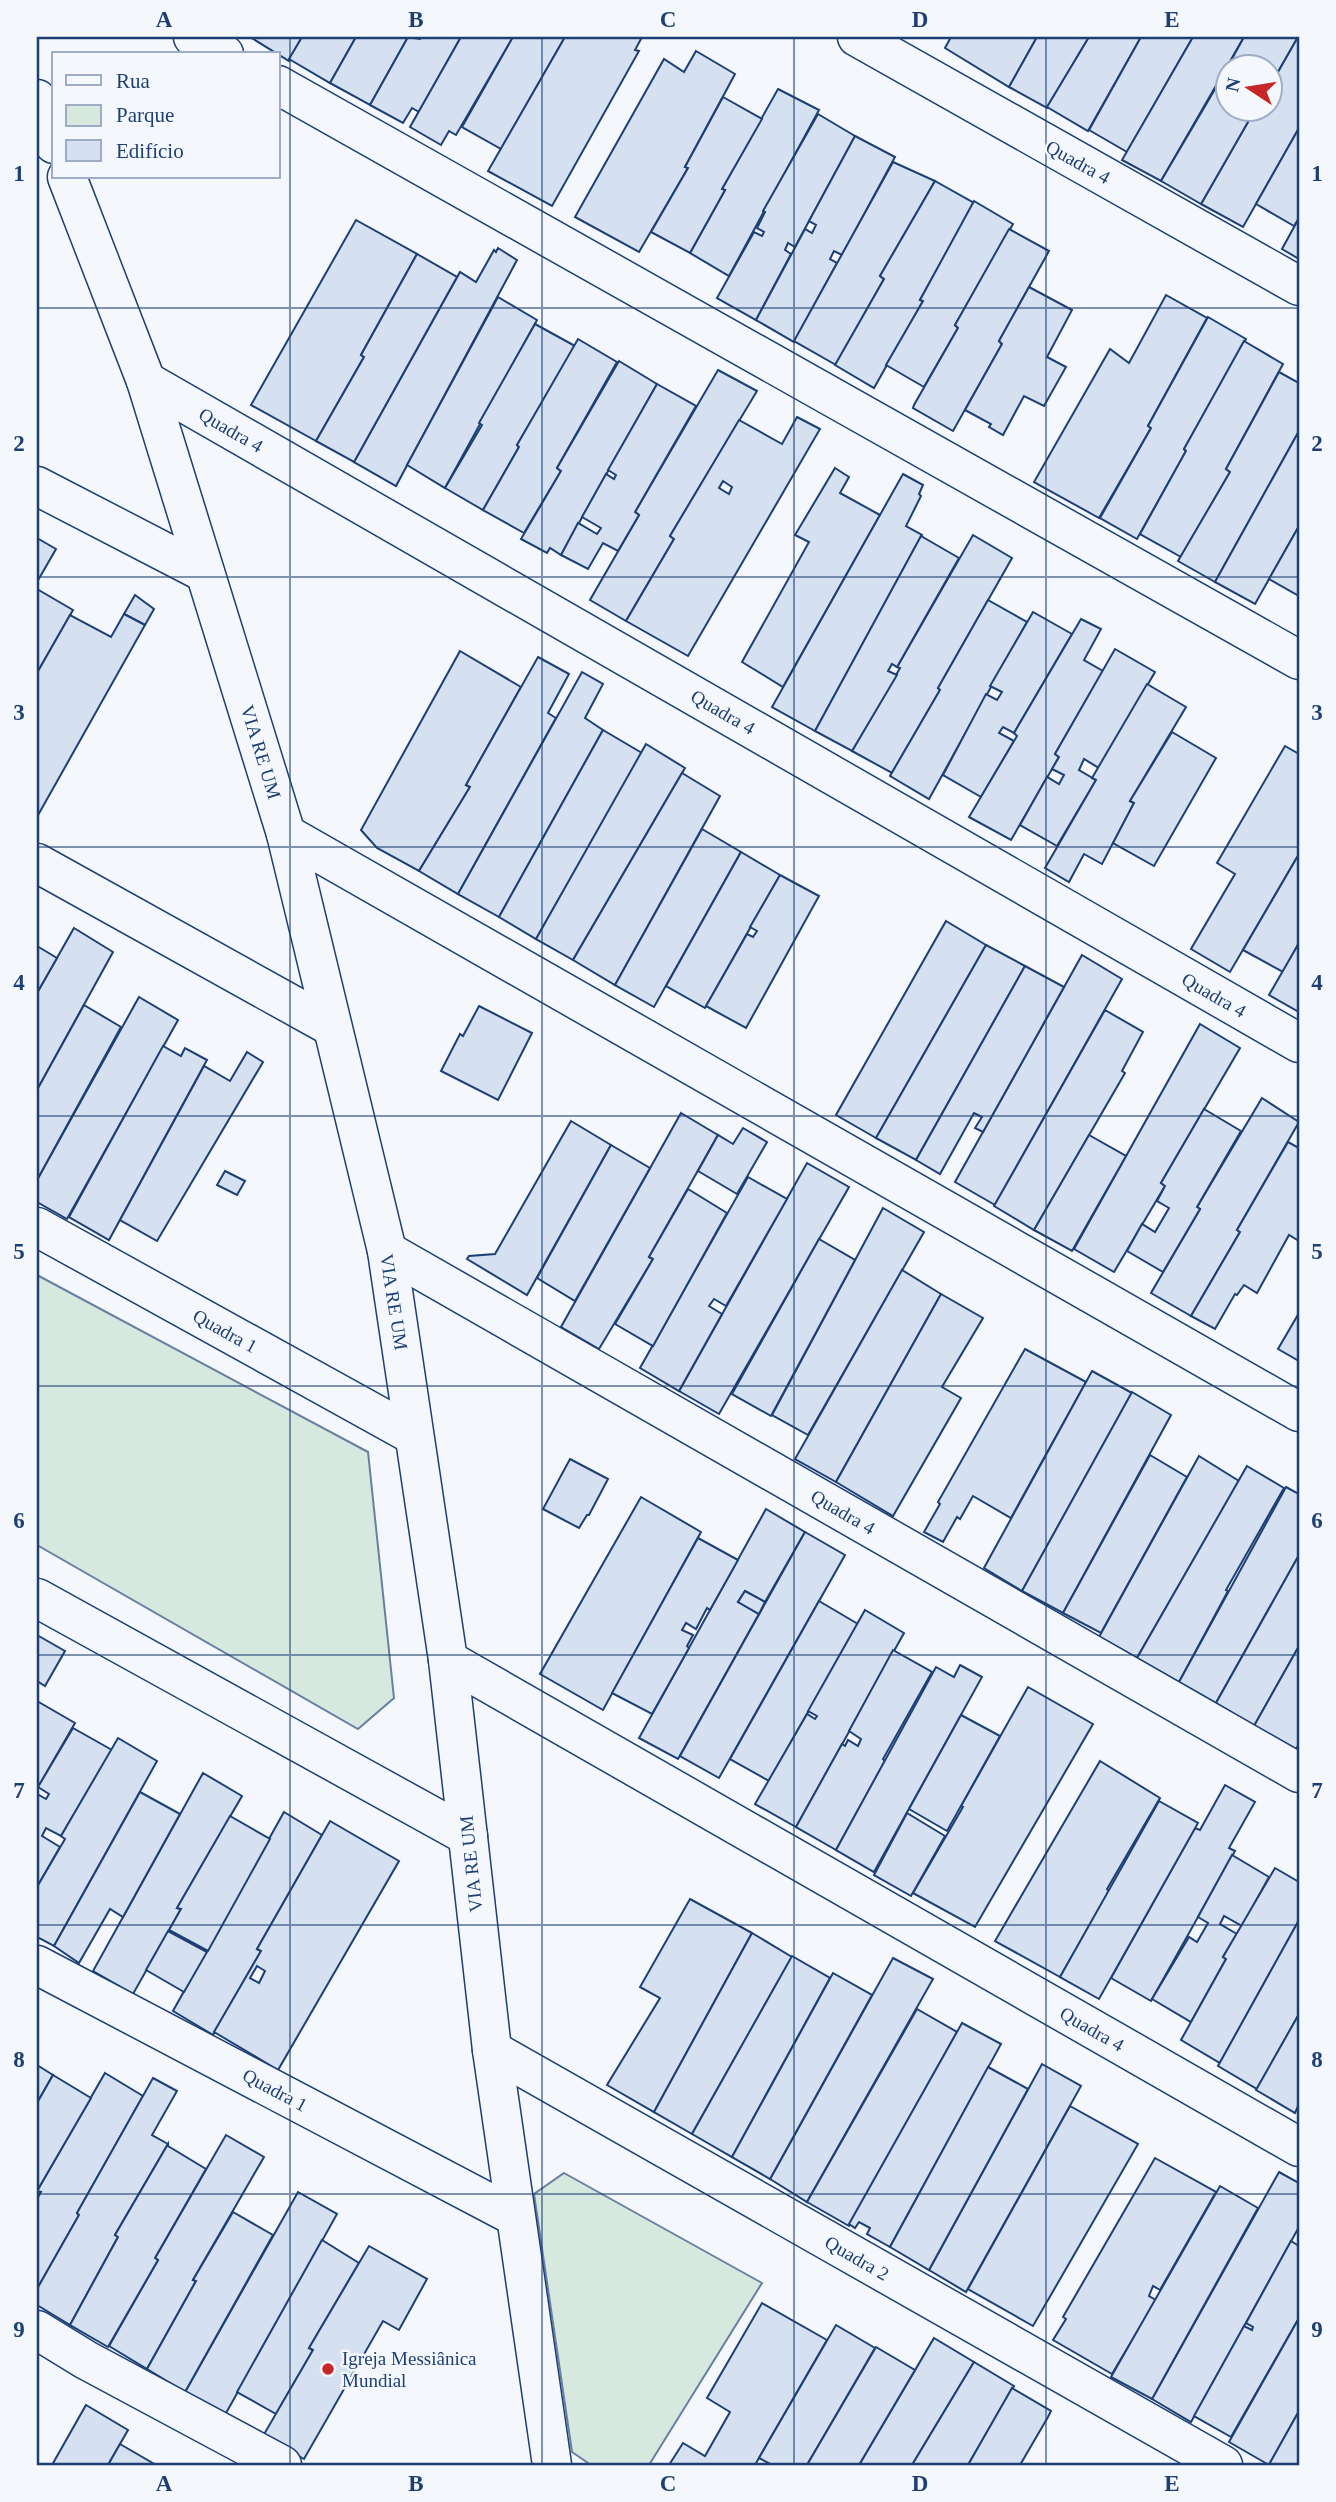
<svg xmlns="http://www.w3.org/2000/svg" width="1336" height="2502" viewBox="0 0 1336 2502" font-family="'Times New Roman',serif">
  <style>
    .green { fill: #d7e8df; stroke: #687fa3; stroke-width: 2 }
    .building { fill: #d5e0f0; stroke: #1d3f73; stroke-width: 2; fill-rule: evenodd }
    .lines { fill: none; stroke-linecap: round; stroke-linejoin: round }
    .street-casing { stroke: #1d3f73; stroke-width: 41 }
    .secondary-casing { stroke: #1d3f73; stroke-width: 41 }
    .street { stroke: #f4f7fb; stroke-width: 38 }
    .secondary { stroke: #f4f7fb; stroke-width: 38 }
    .grid { fill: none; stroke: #1d3f73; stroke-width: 2; stroke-opacity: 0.55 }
    .poi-dot { fill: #c62828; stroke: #f4f7fb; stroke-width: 2.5 }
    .labels { text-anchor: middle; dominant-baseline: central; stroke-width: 5; stroke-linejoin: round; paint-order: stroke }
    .street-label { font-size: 19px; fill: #1d3f73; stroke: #f4f7fb }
    .poi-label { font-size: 19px; fill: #1d3f73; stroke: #f4f7fb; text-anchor: start }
    .neatline { fill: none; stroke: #1d3f73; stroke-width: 2.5 }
    .grid-label { font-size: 23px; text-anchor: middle; font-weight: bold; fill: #1d3f73 }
  </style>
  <rect width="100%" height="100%" fill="#f4f7fb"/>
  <g class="green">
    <path d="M37,1275L368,1452L394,1698L358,1729L37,1545Z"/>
    <path d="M564,2173L762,2283L649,2465H591L572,2452L534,2194Z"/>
  </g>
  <g class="building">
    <path d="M250,37H302L289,61Z"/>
    <path d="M302,37H356L330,83L289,59Z"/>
    <path d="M356,37H408L370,105L330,83Z"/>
    <path d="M408,37L420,39L422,37H461L419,112L412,108L403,123L370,105Z"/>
    <path d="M461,37H513L456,135L449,131L441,145L410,127Z"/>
    <path d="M513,37H565L501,149L462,127Z"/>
    <path d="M565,37H642L635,50L639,51L552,206L488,171Z"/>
    <path d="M951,37H1037L1009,87L945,48Z"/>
    <path d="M1037,37H1089L1047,108L1009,87Z"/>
    <path d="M1089,37H1141L1088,131L1047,107Z"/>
    <path d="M1141,37H1193L1127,152L1089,130Z"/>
    <path d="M1193,37H1244L1161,181L1122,160Z"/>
    <path d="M1244,37H1298L1270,86V66H1228Z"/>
    <path d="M1298,37L1299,128L1243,227L1201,204L1256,108H1270V86Z"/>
    <path d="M696,51L735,74L685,167L688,168L639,252L575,217L664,59L684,72Z"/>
    <path d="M1228,67V108H1256L1201,204L1161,181Z"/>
    <path d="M778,89L819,110L729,276L690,253L725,190L722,189Z"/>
    <path d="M723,97L762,119L722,189L725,190L690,253L651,232L688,168L685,167Z"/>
    <path d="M818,114L855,136L795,247L788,243L785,250L791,254L756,320L717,298L754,232L762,236L764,232L757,228L765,212L763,211Z"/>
    <path d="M1299,128V218L1294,226L1256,204Z"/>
    <path d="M855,136L895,157L842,255L834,251L830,259L837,263L794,342L756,320L805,229L812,233L816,225L809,221Z"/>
    <path d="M893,162L935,181L880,276L884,279L836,365L794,341Z"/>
    <path d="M935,181L974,203L920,300L923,301L874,388L835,365L884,279L880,276Z"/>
    <path d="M974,201L1013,224L955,325L958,328L924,387L886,365L923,301L920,300Z"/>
    <path d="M1299,218V259L1282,249Z"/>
    <path d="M356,220L417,254L361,355L364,357L316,441L251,405Z"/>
    <path d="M1009,229L1049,251L999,341L1002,344L953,431L913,408L914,405L958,328L955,325Z"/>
    <path d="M498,248L517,260L396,486L354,462L460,272L476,282L494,250L496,252Z"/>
    <path d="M417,254L457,277L354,462L316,441L364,357L361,355Z"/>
    <path d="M1029,287L1072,310L1047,357L1066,367L1044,406L1024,396L1003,435L989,427L991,424L965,410L1002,344L999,341Z"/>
    <path d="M1166,295L1207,318L1148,426L1151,428L1099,518L1034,482L1110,349L1129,363Z"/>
    <path d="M498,297L537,320L445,488L407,465Z"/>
    <path d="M1208,317L1246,339L1184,449L1186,451L1137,539L1100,518L1151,428L1148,426Z"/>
    <path d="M535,324L575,346L517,445L519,447L483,510L445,488L482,425L479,423Z"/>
    <path d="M578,339L617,362L557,468L561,471L524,533L483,510L519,447L517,445Z"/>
    <path d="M1244,341L1283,364L1226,469L1230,472L1181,557L1140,534L1186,451L1184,449Z"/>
    <path d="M619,361L657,384L561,555L550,548L547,553L521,539L561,471L557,468Z"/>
    <path d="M718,370L757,391L670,536L674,539L626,621L590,600L639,515L635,512Z"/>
    <path d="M1279,372L1299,383V431L1215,582L1178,561L1230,472L1226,469Z"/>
    <path d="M657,384L696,406L635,512L639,515L618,551L603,543L588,569L561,555L578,523L597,534L601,528L582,517L606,474L614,479L616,475L608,470Z"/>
    <path d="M797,417L820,429L688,656L626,621L674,539L670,536L739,420L782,444ZM723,481L732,487L729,494L719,488Z"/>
    <path d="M1299,431V526L1255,604L1215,582Z"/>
    <path d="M835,468L849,477L840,493L880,515L783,687L742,662L809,542L795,535Z"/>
    <path d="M903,474L923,485L919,494L921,496L906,526L922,535L815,731L772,707Z"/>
    <path d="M1299,526V596L1269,579Z"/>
    <path d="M973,535L1012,558L938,688L940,690L892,773L852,751L900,668L897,667Z"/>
    <path d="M921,536L959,558L897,667L892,664L888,671L897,675L852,751L815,731Z"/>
    <path d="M37,538L56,549L37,582Z"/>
    <path d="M37,589L73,610L37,673Z"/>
    <path d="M135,595L154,609L145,625L124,614Z"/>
    <path d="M988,600L1027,622L929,799L890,776L940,690L938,688Z"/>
    <path d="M1033,612L1072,634L1014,733L1003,727L999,733L1014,741L981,797L943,775L986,694L997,700L1002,692L990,686Z"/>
    <path d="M124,614L145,625L37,817V673L70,615L111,637Z"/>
    <path d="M1081,619L1101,629L1084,660L1103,671L1055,754L1059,757L1011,840L969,817L1017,736L1014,733Z"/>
    <path d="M1115,649L1155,672L1099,768L1084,759L1079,770L1096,780L1057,846L1020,825L1047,777L1059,784L1064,775L1052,769L1059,757L1055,754Z"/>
    <path d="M460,651L521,687L466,785L470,787L419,871L377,848L361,830Z"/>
    <path d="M538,657L569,674L548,713L556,718L458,894L419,871L470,787L466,785Z"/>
    <path d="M582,672L603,684L585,718L603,730L499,917L458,894Z"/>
    <path d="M1147,684L1186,707L1130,801L1134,803L1102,864L1084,854L1069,882L1045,868L1096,780L1092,778Z"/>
    <path d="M603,730L642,753L536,939L499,917Z"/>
    <path d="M1172,732L1216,758L1154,866L1113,843L1134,803L1130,801Z"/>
    <path d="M646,744L685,768L573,960L536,939Z"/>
    <path d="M1285,746L1299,754V854L1230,972L1191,949L1235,874L1217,863Z"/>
    <path d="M682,773L720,796L615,985L573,960Z"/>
    <path d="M702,829L741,852L654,1007L615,985Z"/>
    <path d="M741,852L780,875L705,1008L666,986Z"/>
    <path d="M1299,854V943L1283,972L1243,950Z"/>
    <path d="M780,875L819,896L746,1028L706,1006L747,934L753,937L757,931L750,927Z"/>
    <path d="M946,921L986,945L876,1138L836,1115Z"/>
    <path d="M74,928L113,952L37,1090V993Z"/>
    <path d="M1299,943V1012L1269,995Z"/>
    <path d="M986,945L1025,966L916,1160L876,1138Z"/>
    <path d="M37,946L57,958L37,993Z"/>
    <path d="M1082,955L1122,979L995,1205L955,1182Z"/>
    <path d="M1025,966L1064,987L983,1132L975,1128L982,1117L974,1113L940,1174L916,1160Z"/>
    <path d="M139,997L178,1020L67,1219L37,1202V1180Z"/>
    <path d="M84,1005L121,1027L37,1180V1090Z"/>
    <path d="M479,1006L532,1033L498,1100L441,1071L460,1034L463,1036Z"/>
    <path d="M1105,1010L1143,1032L1122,1071L1125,1073L1034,1230L994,1206Z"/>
    <path d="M1200,1024L1240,1048L1161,1183L1165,1186L1114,1272L1074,1249Z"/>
    <path d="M163,1046L181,1056L185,1048L207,1060L109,1240L69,1217Z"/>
    <path d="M247,1052L263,1062L157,1241L120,1220L204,1066L230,1081Z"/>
    <path d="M1262,1098L1299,1122L1237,1230L1240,1232L1191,1316L1151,1293L1200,1209L1197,1207Z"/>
    <path d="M1204,1109L1241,1131L1197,1207L1200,1209L1163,1272L1127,1251L1142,1224L1155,1232L1169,1208L1157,1201L1165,1186L1161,1183Z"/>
    <path d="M681,1113L718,1135L649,1257L653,1259L599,1349L561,1327Z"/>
    <path d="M571,1121L611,1145L527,1295L467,1259L469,1256L495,1254Z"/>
    <path d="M743,1128L767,1142L737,1194L698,1171L718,1135L733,1144Z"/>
    <path d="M1089,1135L1126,1156L1072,1251L1034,1230Z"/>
    <path d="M1288,1142L1299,1148V1241L1289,1235L1257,1293L1244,1285L1237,1295L1235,1294L1215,1329L1191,1316L1240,1232L1237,1230Z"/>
    <path d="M611,1145L650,1168L575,1301L537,1278Z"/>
    <path d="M807,1163L849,1187L719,1414L679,1391Z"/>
    <path d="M225,1171L245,1181L237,1195L217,1185Z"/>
    <path d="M748,1177L787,1199L726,1306L714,1299L709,1306L722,1314L679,1391L640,1368Z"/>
    <path d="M688,1189L727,1213L653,1346L615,1324L653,1259L649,1257Z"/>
    <path d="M883,1208L924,1232L808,1435L772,1415Z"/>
    <path d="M819,1239L855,1260L771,1416L732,1394Z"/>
    <path d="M902,1270L941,1294L836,1482L795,1459Z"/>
    <path d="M941,1294L983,1318L942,1387L961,1398L893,1516L836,1482Z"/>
    <path d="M1299,1313V1361L1278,1349Z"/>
    <path d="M1025,1349L1086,1382L1011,1518L973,1496L960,1519L957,1517L943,1542L924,1532L940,1504L938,1502Z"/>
    <path d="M1092,1371L1132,1393L1022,1591L984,1568Z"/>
    <path d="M1132,1392L1171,1415L1063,1613L1022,1591Z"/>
    <path d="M1150,1455L1187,1477L1101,1633L1063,1613Z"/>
    <path d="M1199,1456L1239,1481L1137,1658L1099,1637Z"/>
    <path d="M570,1459L608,1479L589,1515H587L579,1528L543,1509Z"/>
    <path d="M1247,1466L1284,1488L1226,1590L1228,1591L1179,1682L1137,1658Z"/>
    <path d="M1286,1487L1299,1494V1555L1216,1703L1179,1682Z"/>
    <path d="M641,1497L701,1532L603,1710L540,1674Z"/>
    <path d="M766,1509L805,1532L765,1602L745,1591L738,1602L759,1614L678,1759L639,1738Z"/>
    <path d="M805,1532L845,1555L719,1778L680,1756Z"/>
    <path d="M698,1538L738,1560L710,1610L707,1608L696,1629L686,1623L682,1630L693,1635L687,1646L689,1648L652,1714L612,1693Z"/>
    <path d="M1299,1555V1646L1254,1726L1216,1703Z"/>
    <path d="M745,1591L765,1602L759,1614L738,1602Z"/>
    <path d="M819,1601L858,1624L769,1781L730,1759Z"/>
    <path d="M865,1610L904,1633L796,1827L755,1804L807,1714L815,1719L817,1716L808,1711Z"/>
    <path d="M37,1635L65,1651L45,1686L37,1681Z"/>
    <path d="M1299,1646V1744L1296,1749L1254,1726Z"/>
    <path d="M893,1650L932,1672L883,1759L885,1761L836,1850L796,1827L842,1744L845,1746L848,1740L858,1746L861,1739L849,1731Z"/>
    <path d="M960,1665L982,1677L874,1872L836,1850L936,1667L954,1677Z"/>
    <path d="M1028,1687L1093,1724L975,1927L913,1893L963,1807L961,1806Z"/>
    <path d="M37,1701L75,1723L37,1789Z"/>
    <path d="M961,1715L1000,1736L947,1831L909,1809Z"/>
    <path d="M73,1728L112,1750L61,1836L46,1828L42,1836L60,1847L37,1887V1794L46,1799L49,1794L38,1787Z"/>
    <path d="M118,1738L157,1761L54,1946L37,1937V1887L65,1839L61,1836Z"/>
    <path d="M1100,1761L1160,1798L1107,1889L1109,1891L1060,1977L995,1941Z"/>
    <path d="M203,1773L242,1796L177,1908L181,1909L133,1994L93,1971Z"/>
    <path d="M1225,1785L1255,1802L1229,1848L1235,1851L1151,2001L1111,1978L1195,1828L1200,1830Z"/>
    <path d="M140,1792L180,1814L123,1917L110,1909L79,1963L54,1946Z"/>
    <path d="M1159,1801L1198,1823L1099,1999L1060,1977Z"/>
    <path d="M284,1812L322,1835L257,1949L261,1951L213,2035L173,2011Z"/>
    <path d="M907,1813L945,1836L911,1896L874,1875Z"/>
    <path d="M230,1816L270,1839L208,1951L169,1930L181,1909L177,1908Z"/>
    <path d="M330,1821L399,1861L278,2070L214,2032L261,1951L257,1949ZM257,1966L265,1971L259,1983L250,1978Z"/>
    <path d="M1232,1855L1269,1877L1242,1926L1224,1916L1220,1924L1237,1934L1223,1957L1226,1959L1191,2022L1152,1999L1189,1937L1197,1942L1208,1923L1198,1917Z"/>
    <path d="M1275,1868L1299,1882V1920L1220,2063L1181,2040L1226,1959L1223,1957Z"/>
    <path d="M690,1899L752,1933L654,2112L607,2085L660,1998L640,1987Z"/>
    <path d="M1299,1920V2014L1257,2089L1218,2066Z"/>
    <path d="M168,1931L207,1952L184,1992L146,1970Z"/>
    <path d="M752,1933L792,1957L692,2134L654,2112Z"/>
    <path d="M792,1956L830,1978L732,2157L692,2134Z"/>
    <path d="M893,1958L933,1979L807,2202L770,2179Z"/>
    <path d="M833,1973L872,1995L770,2179L732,2157Z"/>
    <path d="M917,2009L957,2032L849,2226L807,2202Z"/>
    <path d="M1299,2014V2104L1295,2113L1256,2090Z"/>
    <path d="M962,2023L1001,2044L890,2247L867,2234L870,2228L859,2222L855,2228L849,2224Z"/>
    <path d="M1042,2064L1081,2086L966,2292L929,2270Z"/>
    <path d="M37,2065L53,2075L37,2103Z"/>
    <path d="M988,2067L1028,2089L929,2270L890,2247Z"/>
    <path d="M105,2073L143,2096L77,2213L79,2215L37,2289V2199L41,2192L37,2191Z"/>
    <path d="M53,2075L91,2098L37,2191V2103Z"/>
    <path d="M153,2078L177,2091L152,2135L168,2144L115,2235L118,2237L70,2325L37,2305V2289L79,2215L77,2213Z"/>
    <path d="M1070,2106L1138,2144L1033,2326L968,2289Z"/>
    <path d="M226,2135L264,2157L193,2280L196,2281L147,2369L109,2346L158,2260L155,2258Z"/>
    <path d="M168,2144V2146L206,2169L155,2258L158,2260L108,2347L70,2325L118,2237L115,2235Z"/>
    <path d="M1155,2158L1216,2192L1160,2290L1153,2286L1149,2296L1156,2300L1112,2374L1053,2340L1066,2319L1063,2317Z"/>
    <path d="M1279,2172L1299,2183V2227L1191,2422L1152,2399Z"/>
    <path d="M1220,2186L1258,2208L1152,2399L1111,2377Z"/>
    <path d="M298,2192L337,2214L225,2415L185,2392Z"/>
    <path d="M233,2212L273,2235L185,2392L147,2369L196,2281L193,2280Z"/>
    <path d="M322,2240L359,2263L309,2348L313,2350L276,2414L237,2392Z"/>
    <path d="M1291,2241L1299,2246V2318L1231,2437L1194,2416L1244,2326L1252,2330L1253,2327L1246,2323Z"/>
    <path d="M369,2246L427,2279L399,2330L383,2321L304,2459L263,2436L313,2350L309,2348Z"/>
    <path d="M762,2303L827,2340L755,2465H669L683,2443L705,2456L730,2412L707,2398Z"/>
    <path d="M1299,2318V2411L1269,2465L1229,2442Z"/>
    <path d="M836,2325L875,2348L807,2465H772L759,2458Z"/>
    <path d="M934,2338L974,2362L959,2387L912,2465H859Z"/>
    <path d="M876,2347L915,2370L859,2465H807Z"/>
    <path d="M974,2362L1014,2386L968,2465H912Z"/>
    <path d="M1012,2388L1051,2411L1048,2417L1020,2465H968Z"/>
    <path d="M86,2405L128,2430L108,2465H52Z"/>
    <path d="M1299,2411V2465H1269L1271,2461Z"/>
    <path d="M120,2444L156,2465H108Z"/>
  </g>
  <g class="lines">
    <g class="street-casing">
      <g id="street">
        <path d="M193,37L224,54"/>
        <path d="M857,37L1299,286"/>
        <path d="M278,85L1299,660"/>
        <path d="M146,381L1299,1043"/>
        <path d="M37,486L205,573"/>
        <path d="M286,834L1299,1412"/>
        <path d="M37,863L332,1027"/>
        <path d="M37,1227L413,1435"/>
        <path d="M387,1251L1299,1773"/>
        <path d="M37,1598L468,1836"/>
        <path d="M448,1660L1299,2147"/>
        <path d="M37,1965L514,2216"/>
        <path d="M492,2050L1223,2465"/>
        <path d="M37,2330L86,2360L282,2465"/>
      </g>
    </g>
    <g class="secondary-casing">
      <g id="secondary">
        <path d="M37,99L54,144"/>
        <path d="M67,177L146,381L286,834L387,1251L448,1660L492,2050L552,2465"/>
      </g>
    </g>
    <use href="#street" class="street"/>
    <use href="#secondary" class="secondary"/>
  </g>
  <path class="grid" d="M290,37V2465M542,37V2465M794,37V2465M1046,37V2465M37,308H1299M37,577H1299M37,847H1299M37,1116H1299M37,1386H1299M37,1655H1299M37,1925H1299M37,2194H1299"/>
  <circle class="poi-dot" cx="328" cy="2369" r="7"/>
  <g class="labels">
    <g class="street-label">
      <text transform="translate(1078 162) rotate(29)">Quadra 4</text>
      <text transform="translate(231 430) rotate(30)">Quadra 4</text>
      <text transform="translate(723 712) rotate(30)">Quadra 4</text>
      <text transform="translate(261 752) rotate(73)">VIA RE UM</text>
      <text transform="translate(1214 995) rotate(30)">Quadra 4</text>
      <text transform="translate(394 1302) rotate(81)">VIA RE UM</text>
      <text transform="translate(225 1331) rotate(29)">Quadra 1</text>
      <text transform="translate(843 1512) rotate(30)">Quadra 4</text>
      <text transform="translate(471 1864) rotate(-96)">VIA RE UM</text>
      <text transform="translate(1092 2029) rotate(30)">Quadra 4</text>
      <text transform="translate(275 2090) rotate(28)">Quadra 1</text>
      <text transform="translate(857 2258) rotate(30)">Quadra 2</text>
    </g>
    <g class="poi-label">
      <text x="342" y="2358">Igreja Messiânica<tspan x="342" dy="22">Mundial</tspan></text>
    </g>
  </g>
  <rect width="1336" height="2502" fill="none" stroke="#f4f7fb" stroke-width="77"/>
  <rect x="52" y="52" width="228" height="126" fill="#f4f7fb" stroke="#9eadc5" stroke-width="2"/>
  <rect x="66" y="75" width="35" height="10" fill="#f4f7fb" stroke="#9eadc5" stroke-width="2"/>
  <text x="116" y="88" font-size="21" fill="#1d3f73">Rua</text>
  <rect x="66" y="105" width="35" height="21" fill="#d7e8df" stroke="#9eadc5" stroke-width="2"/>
  <text x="116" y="122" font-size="21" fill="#1d3f73">Parque</text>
  <rect x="66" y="140" width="35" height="21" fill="#d5e0f0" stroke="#9eadc5" stroke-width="2"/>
  <text x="116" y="158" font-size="21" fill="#1d3f73">Edifício</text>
  <g transform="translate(1249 88) rotate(282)"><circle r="33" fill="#f4f7fb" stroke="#9eadc5" stroke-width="2"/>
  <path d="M0-5L12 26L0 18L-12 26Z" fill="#c62828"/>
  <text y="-10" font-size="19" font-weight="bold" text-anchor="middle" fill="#1d3f73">N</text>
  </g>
  <rect x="38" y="38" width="1260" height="2426" class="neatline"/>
  <g class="grid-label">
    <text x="164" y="27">A</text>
    <text x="416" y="27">B</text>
    <text x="668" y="27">C</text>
    <text x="920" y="27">D</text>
    <text x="1172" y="27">E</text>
    <text x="19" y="181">1</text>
    <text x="1317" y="181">1</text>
    <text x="19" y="451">2</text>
    <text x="1317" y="451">2</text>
    <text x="19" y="720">3</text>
    <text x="1317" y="720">3</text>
    <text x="19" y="990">4</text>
    <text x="1317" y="990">4</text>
    <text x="19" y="1259">5</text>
    <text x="1317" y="1259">5</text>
    <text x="19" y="1528">6</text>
    <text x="1317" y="1528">6</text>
    <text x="19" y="1798">7</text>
    <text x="1317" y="1798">7</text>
    <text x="19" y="2067">8</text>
    <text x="1317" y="2067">8</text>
    <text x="19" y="2337">9</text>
    <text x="1317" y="2337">9</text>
    <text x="164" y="2491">A</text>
    <text x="416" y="2491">B</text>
    <text x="668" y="2491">C</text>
    <text x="920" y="2491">D</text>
    <text x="1172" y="2491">E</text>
  </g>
</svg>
